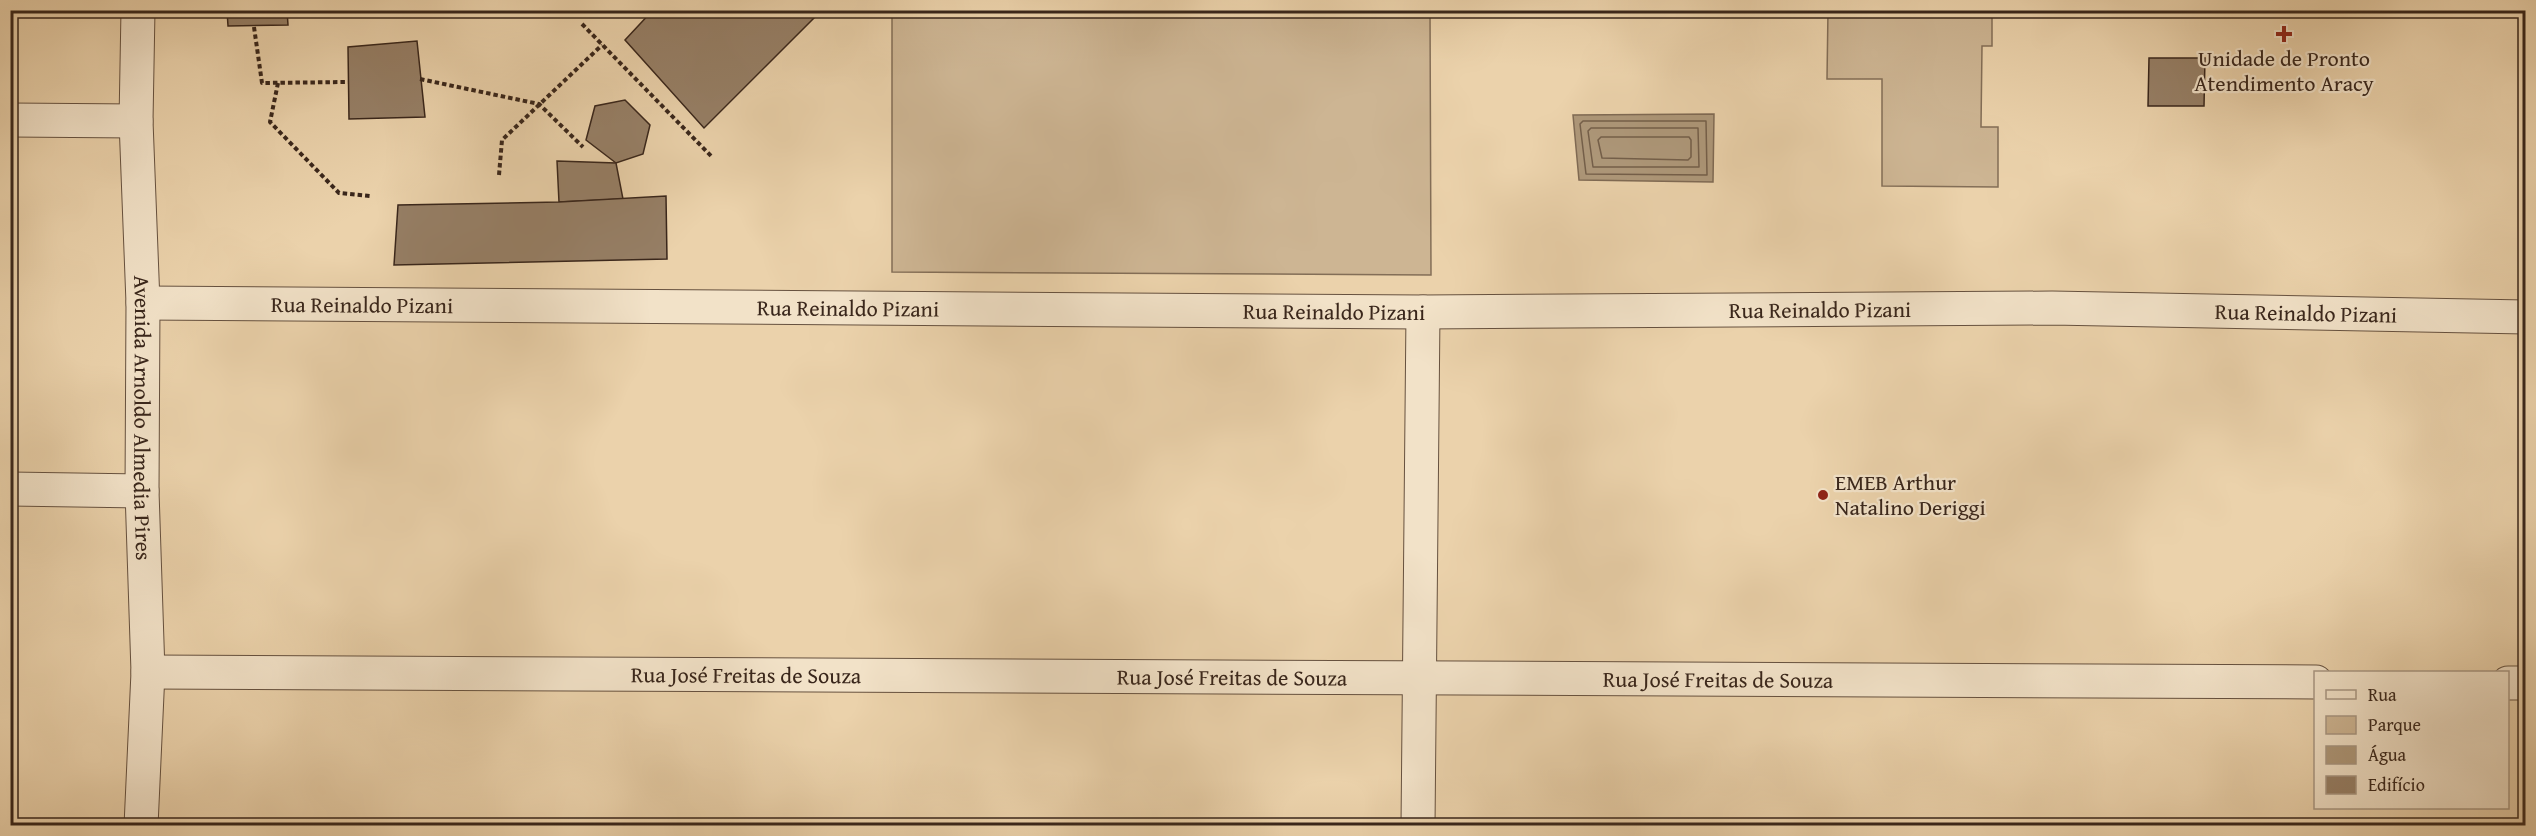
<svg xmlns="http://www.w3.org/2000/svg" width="2536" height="836" viewBox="0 0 2536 836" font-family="'Gentium Book Plus',serif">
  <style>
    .green { fill: #cdb593; stroke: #836e57; stroke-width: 1.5 }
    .water { fill: #ae987a; stroke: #7f6a54; stroke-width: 1.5 }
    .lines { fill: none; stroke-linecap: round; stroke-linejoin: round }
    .shore { stroke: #745f4a; stroke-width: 1.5 }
    .building { fill: #967f66; stroke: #39261b; stroke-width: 1.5 }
    .minor-casing { stroke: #66513f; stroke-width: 35 }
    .path { stroke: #39261b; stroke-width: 4; stroke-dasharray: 4.5 3; stroke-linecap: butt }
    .minor { stroke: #f2e2c8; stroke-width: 33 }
    .poi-dot { fill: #8f2418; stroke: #f2e2c8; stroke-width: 2 }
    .labels { text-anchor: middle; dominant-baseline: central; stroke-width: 4.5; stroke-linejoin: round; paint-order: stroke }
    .poi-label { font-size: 22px; fill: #39261b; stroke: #f2e2c8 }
    .street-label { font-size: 22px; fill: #39261b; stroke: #f2e2c8 }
  </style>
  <rect width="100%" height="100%" fill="#ebd2ab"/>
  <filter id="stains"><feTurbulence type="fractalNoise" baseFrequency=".00333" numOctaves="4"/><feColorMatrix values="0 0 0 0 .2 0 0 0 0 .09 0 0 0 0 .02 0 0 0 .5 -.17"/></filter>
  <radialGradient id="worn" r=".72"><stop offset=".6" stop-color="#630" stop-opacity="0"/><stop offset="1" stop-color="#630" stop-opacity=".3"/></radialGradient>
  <g class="green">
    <path d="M892,11H1430L1431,275L892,272Z"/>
    <path d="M1828,11H1992V46H1982L1981,127H1998V187L1882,186V79H1827Z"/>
  </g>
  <path class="water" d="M1714,114L1713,182L1579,180L1573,115Z"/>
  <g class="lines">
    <g class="shore">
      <path d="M1583,121H1706L1707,175L1586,174L1580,124Z"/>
      <path d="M1591,128H1698L1699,167H1593L1588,131Z"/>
      <path d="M1601,137H1689L1691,140V157L1688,160L1602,158L1598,140Z"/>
    </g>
  </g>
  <g class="building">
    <path d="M227,10H287L288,25L228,26Z"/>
    <path d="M653,10H822L704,128L625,40Z"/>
    <path d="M417,41L425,117L349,119L348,47Z"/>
    <path d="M2149,58H2205L2204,106H2148Z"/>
    <path d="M625,100L650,125L643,154L616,163L586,140L595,106Z"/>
    <path d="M557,161L616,163L623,199L559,202Z"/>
    <path d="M666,196L667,259L394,265L398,205L559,202Z"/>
  </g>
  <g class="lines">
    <g class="minor-casing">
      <g id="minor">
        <path id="s1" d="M138,10L136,121L143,303L142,491L148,672L141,826"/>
        <path d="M10,120L136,121"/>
        <path id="s2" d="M143,303L1423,312L2052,308L2526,317"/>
        <path d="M10,489L142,491"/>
        <path id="s3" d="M148,672L2316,682"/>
        <path d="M2508,683H2526"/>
        <path d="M1418,826L1423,312"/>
      </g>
    </g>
    <g class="path">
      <path d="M582,24L713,158"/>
      <path d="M254,27L262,83L348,82"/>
      <path d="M420,79L539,104L583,147"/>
      <path d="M278,83L270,122L339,193L370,196"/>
      <path d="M499,175L502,140L602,45"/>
    </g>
    <use href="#minor" class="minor"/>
  </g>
  <g class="poi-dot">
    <path d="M2281 25h6v6h6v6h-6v6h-6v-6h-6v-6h6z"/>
    <circle cx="1823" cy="495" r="6"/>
  </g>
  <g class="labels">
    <g class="poi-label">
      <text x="2284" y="58">Unidade de Pronto<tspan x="2284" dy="25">Atendimento Aracy</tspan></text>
      <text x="1835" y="482" text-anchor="start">EMEB Arthur<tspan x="1835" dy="25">Natalino Deriggi</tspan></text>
    </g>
    <g class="street-label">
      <text stroke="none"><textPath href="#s2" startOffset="219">Rua Reinaldo Pizani</textPath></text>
      <text stroke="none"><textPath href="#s2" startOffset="705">Rua Reinaldo Pizani</textPath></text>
      <text stroke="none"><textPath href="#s2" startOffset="1677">Rua Reinaldo Pizani</textPath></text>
      <text stroke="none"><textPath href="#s2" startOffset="1191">Rua Reinaldo Pizani</textPath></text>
      <text stroke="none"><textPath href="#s2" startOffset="2163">Rua Reinaldo Pizani</textPath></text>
      <text stroke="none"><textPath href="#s1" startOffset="408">Avenida Arnoldo Almedia Pires</textPath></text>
      <text stroke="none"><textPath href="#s3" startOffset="598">Rua José Freitas de Souza</textPath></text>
      <text stroke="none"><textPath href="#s3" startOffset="1084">Rua José Freitas de Souza</textPath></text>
      <text stroke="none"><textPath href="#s3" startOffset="1570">Rua José Freitas de Souza</textPath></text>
    </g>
  </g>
  <rect width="2536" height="836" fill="none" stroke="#ebd2ab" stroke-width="36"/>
  <rect x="12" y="12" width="2512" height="812" fill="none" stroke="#39261b" stroke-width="3"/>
  <rect x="18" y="18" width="2500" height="800" fill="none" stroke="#39261b" stroke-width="1.5"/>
  <rect x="2314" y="671" width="195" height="138" fill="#f2e2c8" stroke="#a89783" stroke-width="1.5"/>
  <rect x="2326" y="690" width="30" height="9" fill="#f2e2c8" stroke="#a89783" stroke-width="1.5"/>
  <text x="2368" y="701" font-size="18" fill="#39261b">Rua</text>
  <rect x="2326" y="716" width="30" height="18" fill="#cdb593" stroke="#a89783" stroke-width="1.5"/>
  <text x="2368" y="731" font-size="18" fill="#39261b">Parque</text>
  <rect x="2326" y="746" width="30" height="18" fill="#ae987a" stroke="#a89783" stroke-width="1.5"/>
  <text x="2368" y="761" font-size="18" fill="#39261b">Água</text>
  <rect x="2326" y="776" width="30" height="18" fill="#967f66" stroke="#a89783" stroke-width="1.5"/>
  <text x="2368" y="791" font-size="18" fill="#39261b">Edifício</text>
  <rect width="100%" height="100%" filter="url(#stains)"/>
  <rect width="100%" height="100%" fill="url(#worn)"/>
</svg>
